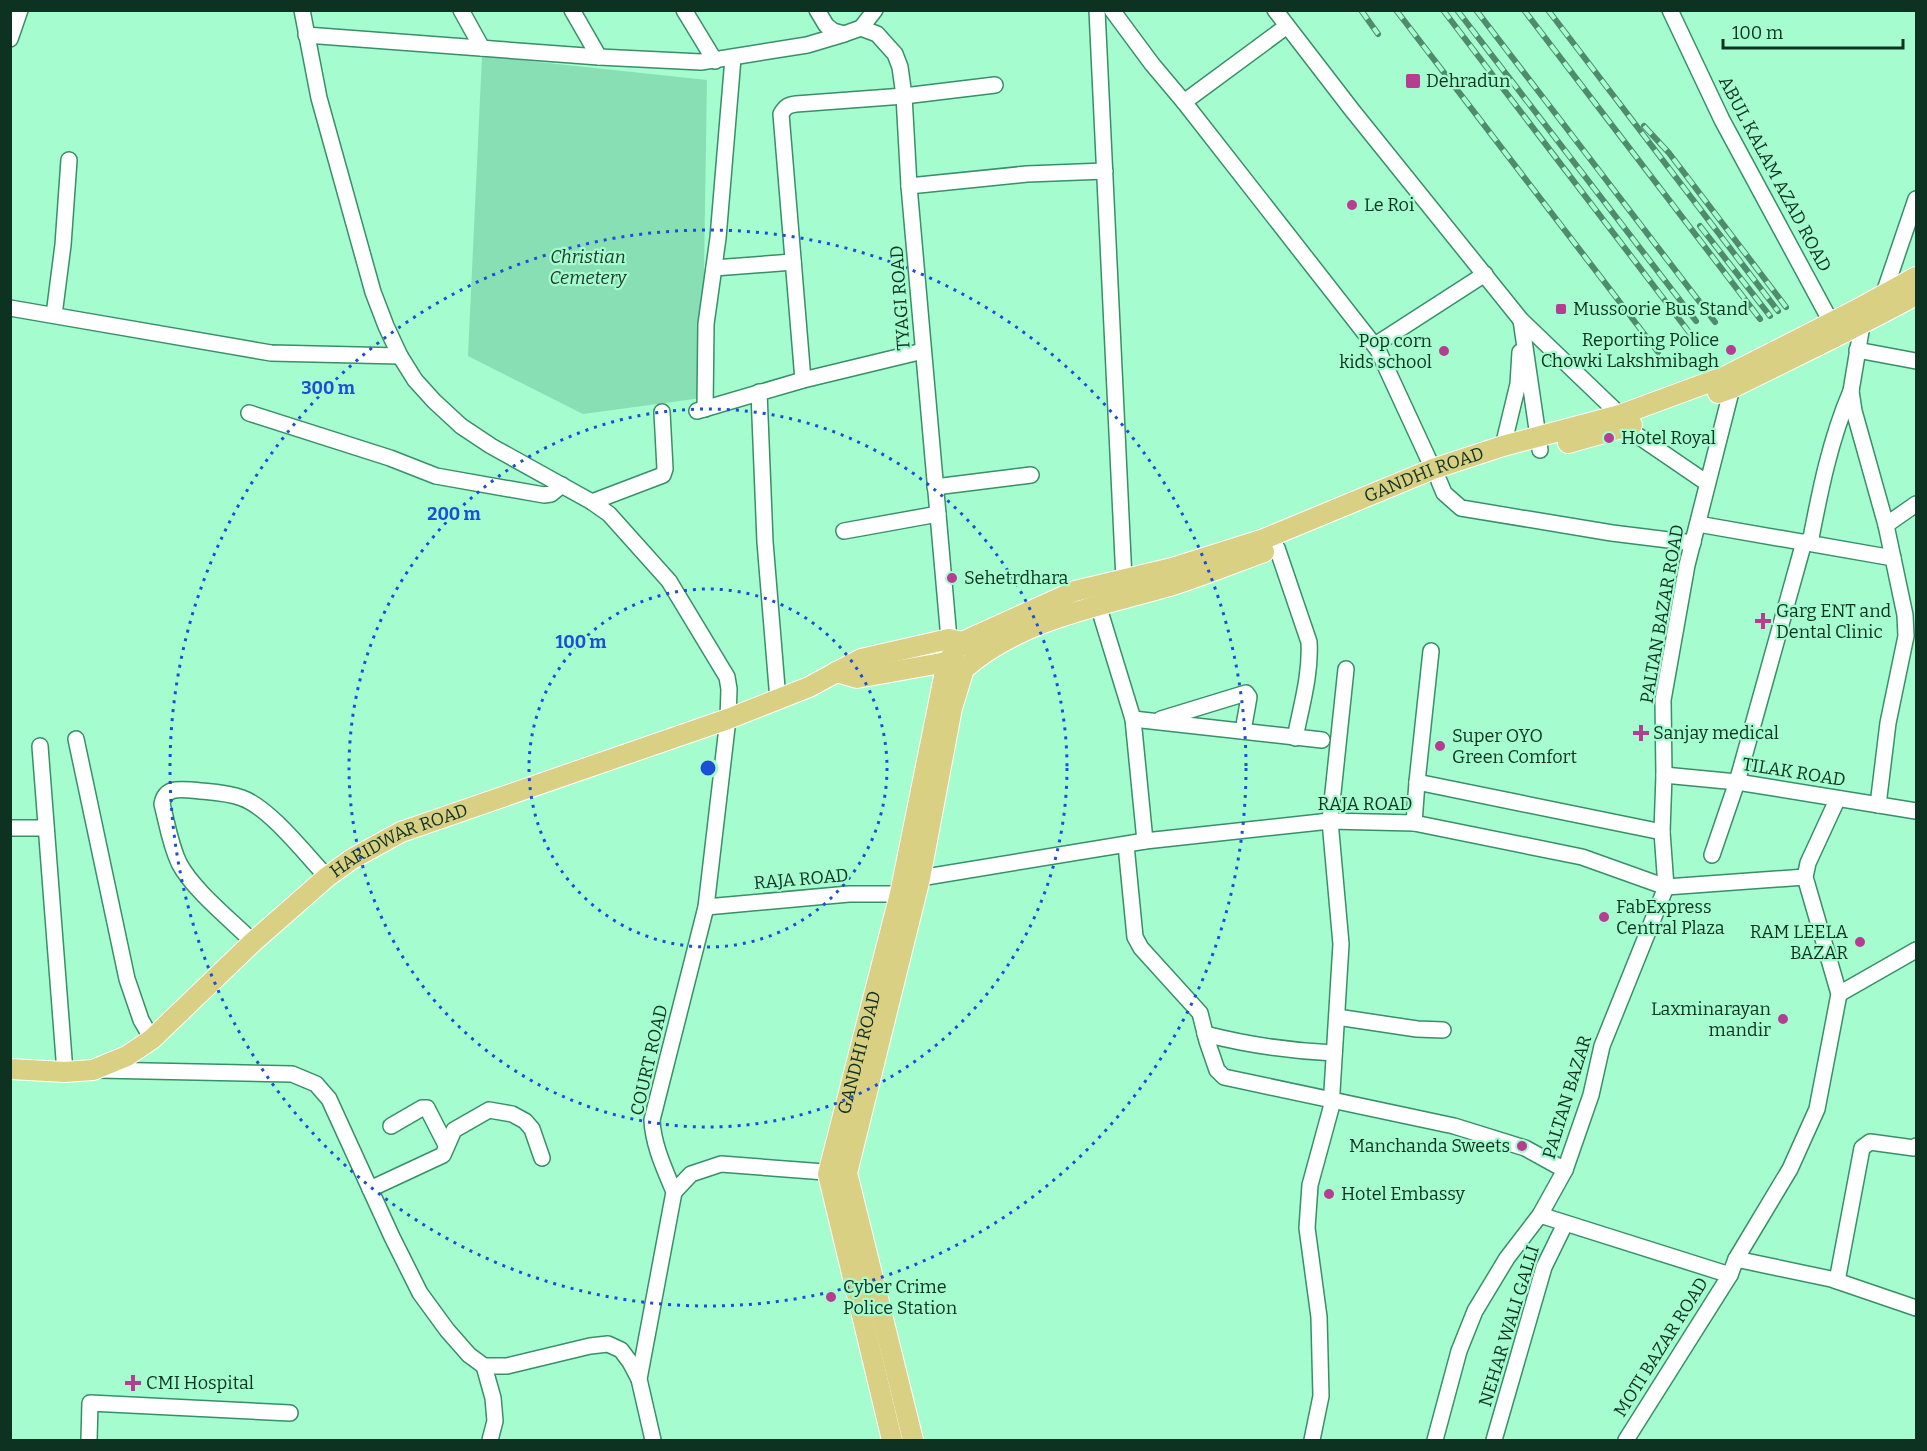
<svg xmlns="http://www.w3.org/2000/svg" width="1927" height="1451" viewBox="0 0 1927 1451" font-family="Bitter,serif">
  <style>
    .green { fill: #88dfb3 }
    .lines { fill: none; stroke-linecap: round; stroke-linejoin: round }
    .minor-casing { stroke: #388f68; stroke-width: 18 }
    .major-casing { stroke: #fff; stroke-width: 22 }
    .minor { stroke: #fff; stroke-width: 15 }
    .major { stroke: #dad083; stroke-width: 20 }
    .rail-casing { stroke: #508b6e; stroke-width: 6 }
    .rail { stroke: #a5fccf; stroke-width: 4; stroke-dasharray: 11; stroke-linecap: butt }
    .ring { fill: none; stroke: #1d4ed8; stroke-width: 3; stroke-dasharray: 3 6 }
    .poi-dot { fill: #b53d92; stroke: #a5fccf; stroke-width: 2 }
    .labels { text-anchor: middle; dominant-baseline: central; stroke-width: 4.5; stroke-linejoin: round; paint-order: stroke }
    .poi-label { font-size: 18px; fill: #0d3222; stroke: #a5fccf; text-anchor: start }
    .street-label { font-size: 18px; fill: #0d3222; stroke: #a5fccf }
    .park-label { font-size: 18px; font-style: italic; fill: #20382c; stroke: #a5fccf }
    .centre { fill: #1d4ed8; stroke: #a5fccf; stroke-width: 3 }
    .ring-label { font-size: 18px; text-anchor: middle; font-weight: bold; fill: #1d4ed8; stroke: #a5fccf; stroke-width: 4.5; stroke-linejoin: round; paint-order: stroke }
  </style>
  <rect width="100%" height="100%" fill="#a5fccf"/>
  <path class="green" d="M482,56L707,80L702,398L583,414L468,356Z"/>
  <g class="lines">
    <g class="minor-casing">
      <g id="minor">
        <path d="M302,10L319,98L373,292L386,326L400,356L415,380L434,401L461,426L491,446L592,502L609,514L669,581L727,677L729,689L728,719L706,907L652,1120C653,1145 665,1170 674,1192L639,1379L653,1440"/>
        <path d="M461,10L482,48"/>
        <path d="M572,10L599,57"/>
        <path d="M684,10L715,61"/>
        <path d="M817,10L826,25L833,31L844,34L861,28L877,34L895,54L900,67L904,96L909,186L949,639"/>
        <path d="M1097,10L1124,580"/>
        <path d="M1112,10L1152,64L1184,102L1378,350L1433,469"/>
        <path d="M1275,10L1352,110L1521,320L1620,415"/>
        <path d="M1670,10L1722,120L1831,322"/>
        <path d="M861,28L875,10"/>
        <path d="M306,35L599,57L701,62L807,45L844,34"/>
        <path d="M10,39L20,10"/>
        <path d="M1184,102L1287,26"/>
        <path d="M909,186L1027,174L1105,171"/>
        <path d="M714,268L793,262"/>
        <path d="M1883,296L1916,199"/>
        <path d="M10,308L271,353L400,356"/>
        <path d="M54,315L63,245L69,160"/>
        <path d="M1521,320L1540,450"/>
        <path d="M1862,325L1851,391L1854,411L1886,525L1916,504"/>
        <path d="M1375,345L1485,274"/>
        <path d="M1857,350L1916,361"/>
        <path d="M803,380L781,114C785,107 788,105 796,104L904,96L995,85"/>
        <path d="M759,392L765,542L778,700"/>
        <path d="M705,409L706,324L718,238L733,58"/>
        <path d="M697,411L803,380L923,351"/>
        <path d="M249,413L390,458L436,476L544,495L551,494L562,485"/>
        <path d="M1625,427L1707,483"/>
        <path d="M1503,446L1518,384L1520,352"/>
        <path d="M1439,481L1444,493L1461,508L1612,533L1693,543"/>
        <path d="M935,487L1031,475"/>
        <path d="M592,502L663,475L665,469L662,412"/>
        <path d="M1698,524L1893,558"/>
        <path d="M844,531L938,514"/>
        <path d="M1810,543C1820,491 1830,440 1851,391"/>
        <path d="M1277,548L1309,642C1311,674 1301,707 1295,738"/>
        <path d="M1098,605L1133,719L1145,841"/>
        <path d="M1133,719L1322,740"/>
        <path d="M1161,719L1246,693L1249,697L1243,731"/>
        <path d="M76,739L127,979L141,1020L152,1039"/>
        <path d="M40,746L65,1072"/>
        <path d="M1664,775L1737,782L1916,811"/>
        <path d="M1417,782L1662,832"/>
        <path d="M1878,805L1888,723L1906,636L1905,615L1886,525"/>
        <path d="M1414,823L1417,782L1431,651"/>
        <path d="M10,828H46"/>
        <path d="M1126,845L1135,937L1141,948L1200,1013L1207,1041L1217,1070L1224,1077L1454,1126L1525,1148L1565,1170"/>
        <path d="M1712,855L1737,782L1804,542"/>
        <path d="M920,878L1145,841L1330,821L1414,823L1582,857L1666,887L1805,877"/>
        <path d="M706,907L849,894H900"/>
        <path d="M253,942C231,920 193,890 179,863C170,844 167,823 162,804C165,788 177,789 191,790C207,792 226,792 242,798C270,808 306,855 327,877"/>
        <path d="M1839,994L1916,950"/>
        <path d="M1337,1017L1417,1029L1443,1030"/>
        <path d="M1205,1034C1248,1045 1290,1051 1334,1053"/>
        <path d="M99,1070L292,1074L316,1084L329,1099L392,1237L420,1293L447,1330L469,1355L484,1366H507L590,1346L608,1344L621,1350L630,1362L639,1379"/>
        <path d="M391,1126L422,1108H427L446,1145"/>
        <path d="M370,1189L443,1155L454,1130L489,1110L512,1114L525,1121L532,1129L542,1158"/>
        <path d="M674,1192L691,1174L721,1164L838,1173"/>
        <path d="M1540,1215L1730,1275"/>
        <path d="M1736,1259L1831,1279L1916,1308"/>
        <path d="M1837,1281L1862,1148L1870,1142L1914,1148L1916,1146"/>
        <path d="M484,1366L493,1398L495,1421L490,1440"/>
        <path d="M89,1440L90,1403L290,1413"/>
        <path d="M1312,1440L1321,1396L1319,1317L1307,1228L1310,1185L1331,1108L1341,944L1330,821L1346,669"/>
        <path d="M1435,1440L1459,1351L1475,1311L1507,1258L1540,1215L1565,1170L1591,1095L1602,1046L1666,887L1662,832L1664,775L1663,700L1687,565L1732,388"/>
        <path d="M1494,1440L1544,1267L1565,1224"/>
        <path d="M1626,1440L1730,1275L1736,1259L1790,1169L1817,1109L1839,994L1805,877L1808,863L1837,800"/>
      </g>
    </g>
    <g class="major-casing">
      <g id="major">
        <path d="M1718,393L1732,388C1794,357 1856,328 1916,295"/>
        <path d="M1568,443L1632,425"/>
        <path d="M964,669C1022,618 1102,606 1173,585C1204,575 1234,563 1264,552"/>
        <path d="M836,672L857,678L947,662"/>
        <path id="s1" d="M10,1069L65,1072L93,1070L127,1056L152,1039L253,942L327,877L352,859L401,832L728,719L809,687L861,659L949,639L962,642L982,653"/>
        <path id="s2" d="M892,1440L828,1174L900,894L947,662L962,642L1075,591L1172,568L1264,539L1433,469L1503,446L1620,415L1726,376L1858,309L1916,277"/>
        <path d="M913,1440L847,1173L920,878L952,708L964,669"/>
      </g>
    </g>
    <use href="#minor" class="minor"/>
    <use href="#major" class="major"/>
    <g class="rail-casing">
      <g id="rail">
        <path d="M1361,10L1378,34"/>
        <path d="M1396,10L1658,352"/>
        <path d="M1443,10L1692,336"/>
        <path d="M1457,10L1696,321"/>
        <path d="M1476,10L1715,322"/>
        <path d="M1524,10L1760,319"/>
        <path d="M1548,10L1778,311"/>
        <path d="M1644,126L1669,153L1786,307"/>
        <path d="M1700,226L1770,316"/>
      </g>
    </g>
    <use href="#rail" class="rail"/>
  </g>
  <g class="ring">
    <circle cx="708" cy="768" r="179"/>
    <circle cx="708" cy="768" r="359"/>
    <circle cx="708" cy="768" r="538"/>
  </g>
  <g class="poi-dot">
    <rect x="1405" y="73" width="16" height="16" rx="3"/>
    <circle cx="1352" cy="205" r="6"/>
    <rect x="1555" y="303" width="12" height="12" rx="3"/>
    <circle cx="1731" cy="350" r="6"/>
    <circle cx="1444" cy="351" r="6"/>
    <circle cx="1609" cy="438" r="6"/>
    <circle cx="952" cy="578" r="6"/>
    <path d="M1760 612h6v6h6v6h-6v6h-6v-6h-6v-6h6z"/>
    <path d="M1638 724h6v6h6v6h-6v6h-6v-6h-6v-6h6z"/>
    <circle cx="1440" cy="746" r="6"/>
    <circle cx="1604" cy="917" r="6"/>
    <circle cx="1860" cy="942" r="6"/>
    <circle cx="1783" cy="1019" r="6"/>
    <circle cx="1522" cy="1146" r="6"/>
    <circle cx="1329" cy="1194" r="6"/>
    <circle cx="831" cy="1297" r="6"/>
    <path d="M130 1374h6v6h6v6h-6v6h-6v-6h-6v-6h6z"/>
  </g>
  <g class="labels">
    <g class="poi-label">
      <text x="1426" y="81">Dehradun</text>
      <text x="1364" y="205">Le Roi</text>
      <text x="1573" y="309">Mussoorie Bus Stand</text>
      <text x="1719" y="340" text-anchor="end">Reporting Police<tspan x="1719" dy="21">Chowki Lakshmibagh</tspan></text>
      <text x="1432" y="341" text-anchor="end">Pop corn<tspan x="1432" dy="21">kids school</tspan></text>
      <text x="1621" y="438">Hotel Royal</text>
      <text x="964" y="578">Sehetrdhara</text>
      <text x="1776" y="611">Garg ENT and<tspan x="1776" dy="21">Dental Clinic</tspan></text>
      <text x="1653" y="733">Sanjay medical</text>
      <text x="1452" y="736">Super OYO<tspan x="1452" dy="21">Green Comfort</tspan></text>
      <text x="1616" y="907">FabExpress<tspan x="1616" dy="21">Central Plaza</tspan></text>
      <text x="1848" y="932" text-anchor="end">RAM LEELA<tspan x="1848" dy="21">BAZAR</tspan></text>
      <text x="1771" y="1009" text-anchor="end">Laxminarayan<tspan x="1771" dy="21">mandir</tspan></text>
      <text x="1510" y="1146" text-anchor="end">Manchanda Sweets</text>
      <text x="1341" y="1194">Hotel Embassy</text>
      <text x="843" y="1287">Cyber Crime<tspan x="843" dy="21">Police Station</tspan></text>
      <text x="146" y="1383">CMI Hospital</text>
    </g>
    <g class="street-label">
      <text transform="translate(1775 174) rotate(62)">ABUL KALAM AZAD ROAD</text>
      <text transform="translate(900 298) rotate(-94)">TYAGI ROAD</text>
      <text stroke="none"><textPath href="#s2" startOffset="1317">GANDHI ROAD</textPath></text>
      <text transform="translate(1662 614) rotate(-80)">PALTAN BAZAR ROAD</text>
      <text transform="translate(1794 772) rotate(9)">TILAK ROAD</text>
      <text x="1365" y="804">RAJA ROAD</text>
      <text stroke="none"><textPath href="#s1" startOffset="470">HARIDWAR ROAD</textPath></text>
      <text transform="translate(801 879) rotate(-5)">RAJA ROAD</text>
      <text stroke="none"><textPath href="#s2" startOffset="399">GANDHI ROAD</textPath></text>
      <text transform="translate(649 1060) rotate(-77)">COURT ROAD</text>
      <text transform="translate(1567 1097) rotate(-73)">PALTAN BAZAR</text>
      <text transform="translate(1509 1326) rotate(-73)">NEHAR WALI GALLI</text>
      <text transform="translate(1661 1347) rotate(-58)">MOTI BAZAR ROAD</text>
    </g>
    <g class="park-label">
      <text x="588" y="257">Christian<tspan x="588" dy="21">Cemetery</tspan></text>
    </g>
  </g>
  <circle cx="708" cy="768" r="9" class="centre"/>
  <g class="ring-label">
    <text x="328" y="394">300 m</text>
    <text x="454" y="520">200 m</text>
    <text x="581" y="648">100 m</text>
  </g>
  <rect width="1927" height="1451" fill="none" stroke="#0d3222" stroke-width="24"/>
  <path d="M1723 39v9h180v-9" fill="none" stroke="#0d3222" stroke-width="3"/>
  <text x="1732" y="39" font-size="18" fill="#0d3222" stroke="#a5fccf" stroke-width="4.5" paint-order="stroke">100 m</text>
</svg>
